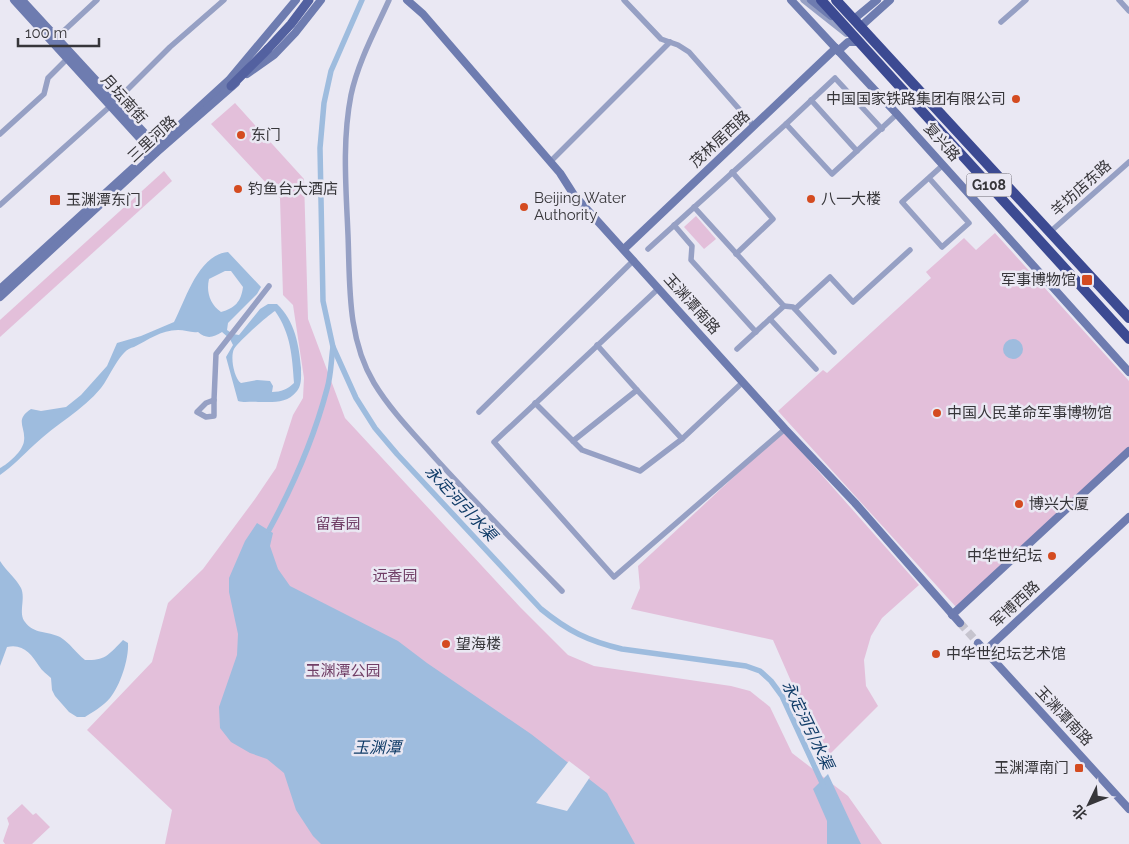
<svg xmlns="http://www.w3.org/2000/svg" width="1129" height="844" viewBox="0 0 1129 844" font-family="Raleway,'Noto Sans SC',sans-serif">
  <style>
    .green { fill: #e3bfda }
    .water { fill: #9ebcde; fill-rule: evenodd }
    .pier { fill: #eae8f3 }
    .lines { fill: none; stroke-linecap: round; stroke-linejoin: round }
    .canal { stroke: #9ebcde; stroke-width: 5.5 }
    .secondary-tunnel { stroke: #c6c4ce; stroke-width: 8; stroke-dasharray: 8 4; stroke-linecap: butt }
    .street { stroke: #96a0c4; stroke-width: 5.5 }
    .secondary { stroke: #6e7cb0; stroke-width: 8 }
    .primary { stroke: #5361a0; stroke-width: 9 }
    .highway { stroke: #3c4a92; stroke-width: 10 }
    .primary-bridge { stroke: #5361a0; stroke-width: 9 }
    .poi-dot { fill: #d44b20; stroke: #eae8f3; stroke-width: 2 }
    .labels { text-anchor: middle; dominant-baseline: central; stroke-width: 5; stroke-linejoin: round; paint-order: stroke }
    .shield { fill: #eae8f3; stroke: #6d6b72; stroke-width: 1 }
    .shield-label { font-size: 14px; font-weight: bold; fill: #37363a }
    .street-label { font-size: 15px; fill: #37363a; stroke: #eae8f3 }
    .poi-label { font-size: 15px; fill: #37363a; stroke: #eae8f3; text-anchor: start }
    .park-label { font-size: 15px; fill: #703e66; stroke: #eae8f3 }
    .water-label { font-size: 16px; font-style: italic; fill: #0f3b67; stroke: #eae8f3 }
  </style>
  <rect width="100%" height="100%" fill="#eae8f3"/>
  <g class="green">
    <path d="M235,103L304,179L308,319L345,418L520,607L568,655L594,666L731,686L750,691L770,707L792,753L848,796L882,844H165L172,810L87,730L152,662L168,603L203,569L255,499L276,468L293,415L303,398L304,378L293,305L283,295L280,198L211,124Z"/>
    <path d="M164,171L172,181L0,337V320Z"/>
    <path d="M696,216L716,239L704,249L684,227Z"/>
    <path d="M995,233L1129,381V450L956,607L778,411L823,370L827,373L931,278L926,272L964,238L976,250Z"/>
    <path d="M783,431L919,585L882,618L871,636L864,660L866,686L878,706L825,759L773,640L631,609L640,588L638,566Z"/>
    <path d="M22,804L33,815L36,813L50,827L32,844H5L3,841L9,824L7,818Z"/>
  </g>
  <g class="water">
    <path d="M228,252L261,287L257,294L228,323L227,330L233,334L239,335L260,309L268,304H277C295,321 299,345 301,368C301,376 302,385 297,391C287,404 272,402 258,402C251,401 245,403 238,401L226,357L233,345L230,339L222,332C213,338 206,339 198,332C191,333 185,330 178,330C161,330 148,340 134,347C120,349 110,377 101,388C83,410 56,424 34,445C23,455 13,466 0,475V468C8,464 23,451 24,441C26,427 14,420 31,409L41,411L66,407L81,395L107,366L117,343L141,336L174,322C186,299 198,255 228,252ZM225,271H231L243,287C241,302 235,308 221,312C210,304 206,292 209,279ZM275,311C291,334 292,356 294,383C288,389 281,392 272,392L273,386L270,381L257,380L241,383C234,378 230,357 234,349C238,342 267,316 275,311Z"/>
    <circle cx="1013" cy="349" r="10"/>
    <path d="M257,523L273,533L270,546L278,569L290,586L398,641L427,663L531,734L607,793L635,844H321L313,836L296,810L284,773L267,759L250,753L231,742L220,728L219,707L237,655L238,634L229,592V578L245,541Z"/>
    <path d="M0,561C6,571 16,578 21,588C26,599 18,613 25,622C33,634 48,631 60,637C70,643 76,653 85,660C106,661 109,654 123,640L128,643C129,659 120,686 110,698C103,706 93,712 85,717H77L69,712L55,696L52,690L51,678C47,674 42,671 39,666C32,655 23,643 7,647L0,666Z"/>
    <path d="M828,774L858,838L861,844H827V821L813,789Z"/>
  </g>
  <path class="pier" d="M569,761L590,777L567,811L536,803Z"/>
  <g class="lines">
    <g class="canal">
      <path d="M362,0L331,71L324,103L320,148L323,301L333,347L356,398L375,428L397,454L541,609C568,631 588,641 622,649L746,666L760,671L771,681L782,696L824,787"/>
      <path d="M269,530C293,486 314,438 327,389C331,376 331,361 333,347"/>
    </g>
    <path class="secondary-tunnel" d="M960,623L978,643"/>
    <g class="street">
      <path d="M389,0C375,31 358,62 351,95C342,141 346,188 348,235C350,285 347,338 374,383C391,411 414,434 436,459C477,504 519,547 562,591"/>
      <path d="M624,0L661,39L678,45L689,52L754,126"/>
      <path d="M803,0L846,34"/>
      <path d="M1119,0L1129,11"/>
      <path d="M1001,22L1026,0"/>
      <path d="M54,40L97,0"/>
      <path d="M811,100L857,151"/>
      <path d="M786,124L835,78L882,129"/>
      <path d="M0,134L44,94L48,78L68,58"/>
      <path d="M550,162L670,42"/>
      <path d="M732,172L773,219L736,254"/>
      <path d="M929,178L969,223L942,247L902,202L943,165"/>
      <path d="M0,205L116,101L170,47L224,0"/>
      <path d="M694,207L784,306L737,349"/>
      <path d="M674,225L692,246L691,260L756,332"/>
      <path d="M1050,232L1129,162"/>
      <path d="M648,249L786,124L832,174L897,114"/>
      <path d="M659,288L494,442L614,577L785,429"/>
      <path d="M784,306L793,307L834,352"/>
      <path d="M795,309L830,277L853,302L910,250"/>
      <path d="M770,319L816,369"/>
      <path d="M597,345L637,390"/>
      <path d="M214,400L216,354L269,286"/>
      <path d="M214,400V416L206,417L197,412L206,403Z"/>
      <path d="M535,403L582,450L640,471L682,439L743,382"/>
      <path d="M479,412L634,260"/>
      <path d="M573,441L637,390L682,439"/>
    </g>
    <g class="secondary">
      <path d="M14,0L145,144L152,151L156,152"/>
      <path d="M22,0L150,139L156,146L157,151"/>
      <path d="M407,0L423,14L560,173L574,195L785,429L855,503L960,623"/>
      <path d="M791,0L897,114L1129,372"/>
      <path d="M811,0L831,16"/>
      <path d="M854,19L877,0"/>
      <path d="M860,27L890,0"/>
      <path d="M838,51L848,42H856"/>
      <path d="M247,74L274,55L295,33L321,0"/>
      <path d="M147,155L229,80L296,0"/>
      <path d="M624,249L836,48"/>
      <path d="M0,289L133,168"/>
      <path d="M0,297L157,152L236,83"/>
      <path d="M952,615L1129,451"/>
      <path d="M978,643L1129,809"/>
      <path d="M985,651L1129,517"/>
    </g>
    <path class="primary" d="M231,86L268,49"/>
    <g class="highway">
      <path d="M821,0L1129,339"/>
      <path d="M836,0L1129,318"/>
    </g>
    <path class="primary-bridge" d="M268,49L291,24L309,0"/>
  </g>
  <g class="poi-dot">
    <circle cx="1016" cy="99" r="5"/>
    <circle cx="241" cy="135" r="5"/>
    <circle cx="238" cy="189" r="5"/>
    <circle cx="811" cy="199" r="5"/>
    <rect x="49" y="194" width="12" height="12" rx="2.5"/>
    <circle cx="524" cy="207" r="5"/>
    <rect x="1081" y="274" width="12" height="12" rx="2.5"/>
    <circle cx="937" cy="413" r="5"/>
    <circle cx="1019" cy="504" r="5"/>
    <circle cx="1052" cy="556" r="5"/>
    <circle cx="446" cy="644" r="5"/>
    <circle cx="936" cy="654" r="5"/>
    <rect x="1074" y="763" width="10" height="10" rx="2.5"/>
  </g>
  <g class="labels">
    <rect class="shield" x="966.5" y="173.5" width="45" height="23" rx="4"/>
    <g class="shield-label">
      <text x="989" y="185">G108</text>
    </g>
    <g class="street-label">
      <text transform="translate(124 99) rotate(48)">月坛南街</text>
      <text transform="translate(152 139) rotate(-43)">三里河路</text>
      <text transform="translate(720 139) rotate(-43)">茂林居西路</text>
      <text transform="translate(942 142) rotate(48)">复兴路</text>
      <text transform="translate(1081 188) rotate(-42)">羊坊店东路</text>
      <text transform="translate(692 304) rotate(48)">玉渊潭南路</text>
      <text transform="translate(1015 604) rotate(-43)">军博西路</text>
      <text transform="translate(1064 716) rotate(47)">玉渊潭南路</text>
    </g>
    <g class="poi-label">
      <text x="1006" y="99" text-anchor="end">中国国家铁路集团有限公司</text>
      <text x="251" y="135">东门</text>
      <text x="248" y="189">钓鱼台大酒店</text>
      <text x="534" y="198">Beijing Water<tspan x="534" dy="17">Authority</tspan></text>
      <text x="821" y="199">八一大楼</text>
      <text x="66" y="200">玉渊潭东门</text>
      <text x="1076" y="280" text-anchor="end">军事博物馆</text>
      <text x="947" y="413">中国人民革命军事博物馆</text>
      <text x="1029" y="504">博兴大厦</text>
      <text x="1042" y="556" text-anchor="end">中华世纪坛</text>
      <text x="456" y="644">望海楼</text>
      <text x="946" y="654">中华世纪坛艺术馆</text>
      <text x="1069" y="768" text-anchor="end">玉渊潭南门</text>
    </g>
    <g class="park-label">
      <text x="338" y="524">留春园</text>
      <text x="395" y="576">远香园</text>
      <text x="343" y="671">玉渊潭公园</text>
    </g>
    <g class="water-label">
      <text transform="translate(461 503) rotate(47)">永定河引水渠</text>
      <text transform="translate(808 725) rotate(64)">永定河引水渠</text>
      <text x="377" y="747">玉渊潭</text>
    </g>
  </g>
  <g transform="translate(1089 804) rotate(227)" stroke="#eae8f3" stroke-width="4" paint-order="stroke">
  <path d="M0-4L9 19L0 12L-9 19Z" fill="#37363a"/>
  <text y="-8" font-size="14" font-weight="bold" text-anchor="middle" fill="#37363a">北</text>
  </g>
  <path d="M18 38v8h81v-8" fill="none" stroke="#37363a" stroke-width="2.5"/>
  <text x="25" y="38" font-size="15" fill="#37363a" stroke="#eae8f3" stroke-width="4" paint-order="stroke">100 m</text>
</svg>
